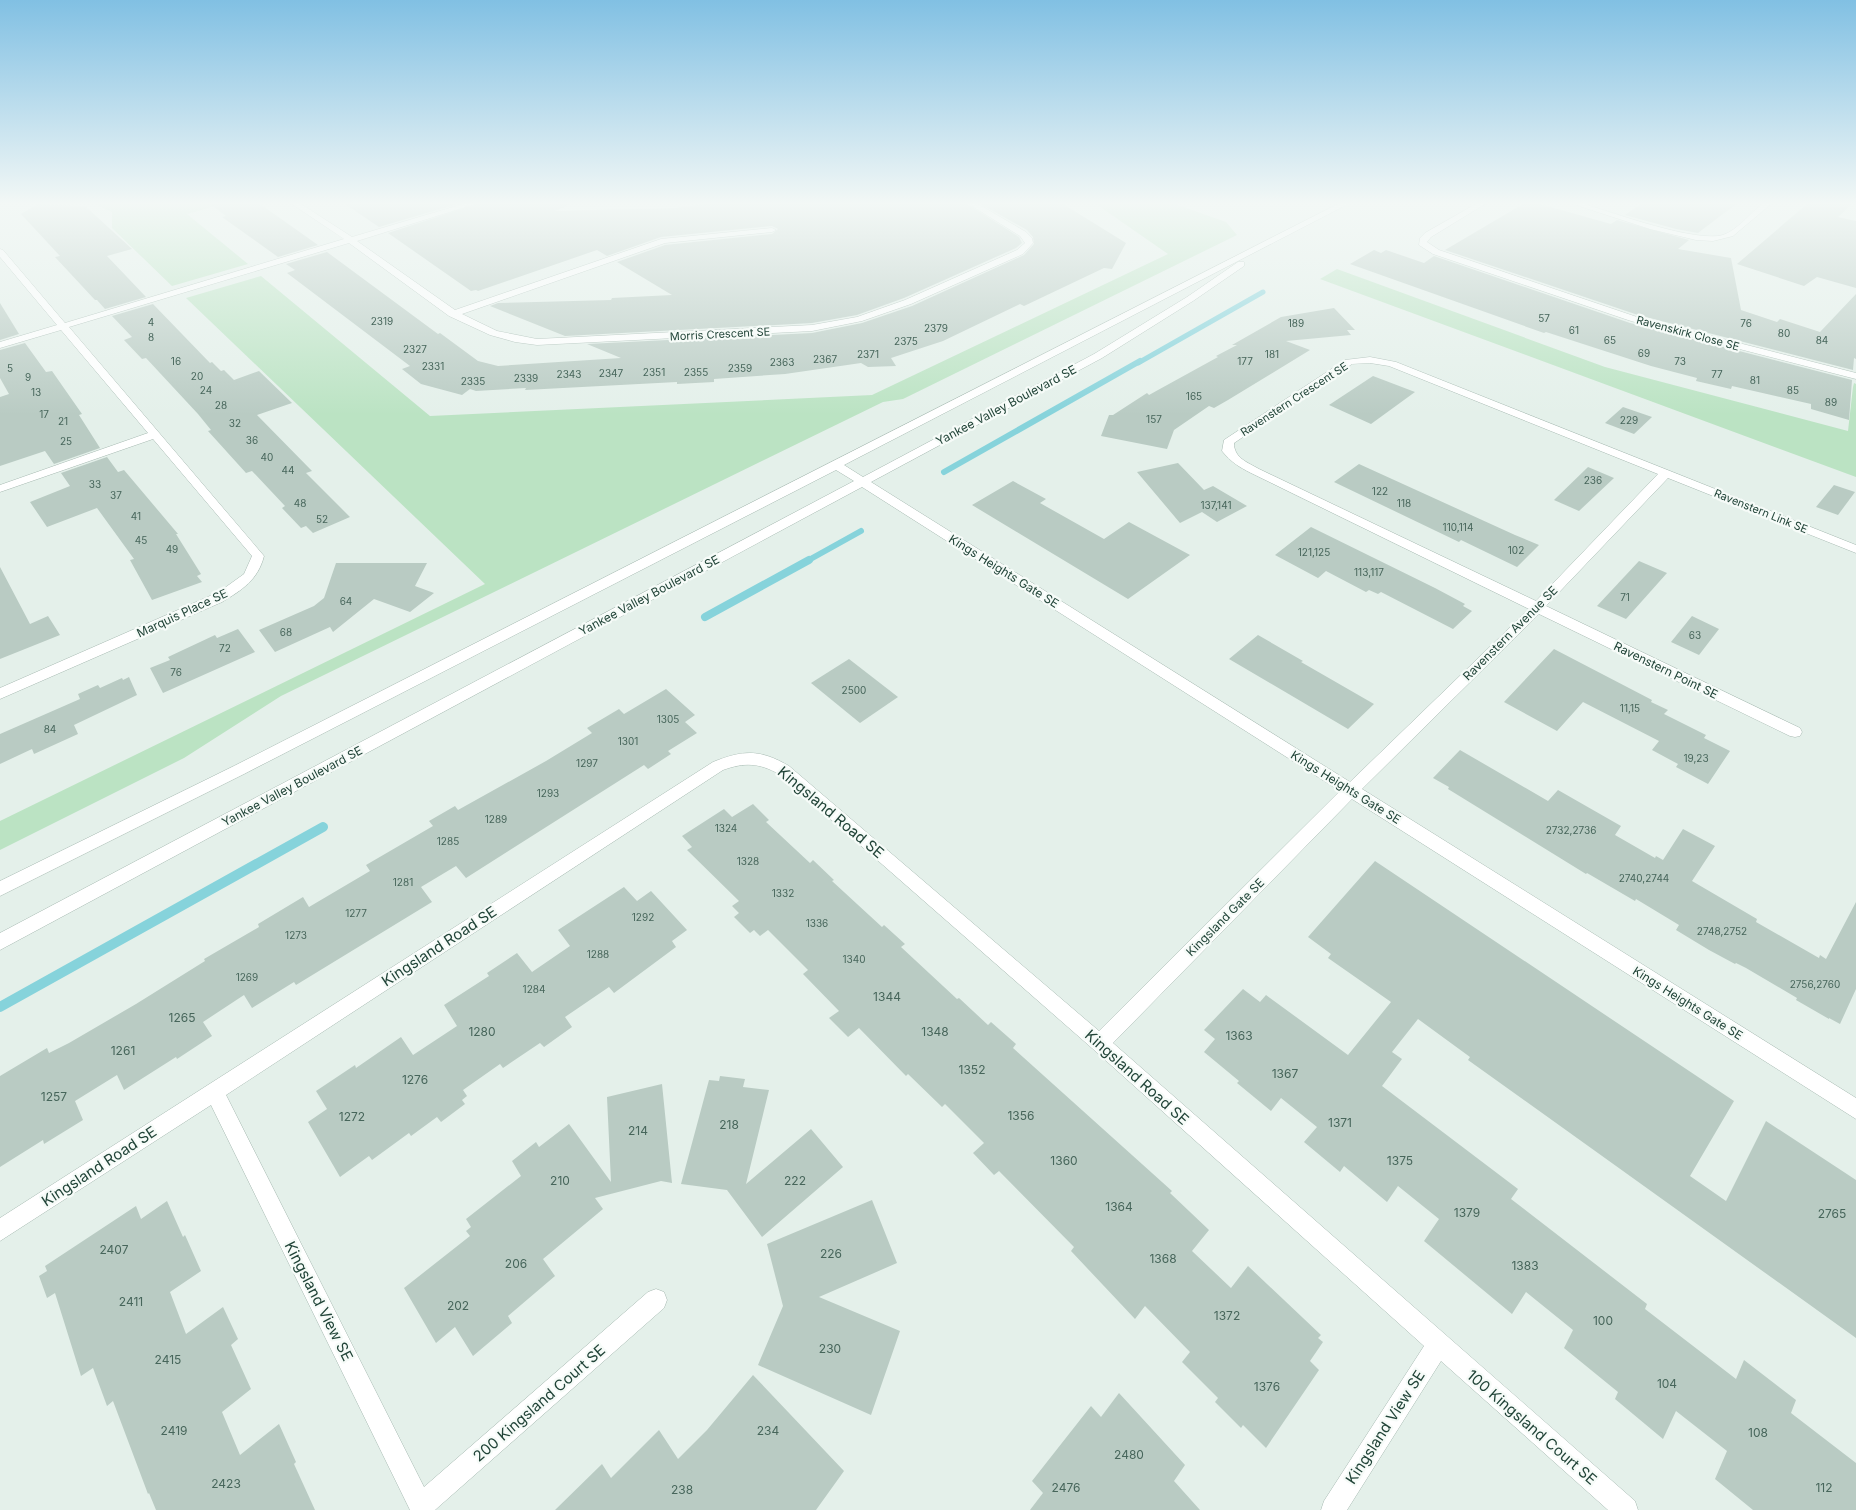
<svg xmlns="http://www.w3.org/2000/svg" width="1856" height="1510" font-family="Inter,sans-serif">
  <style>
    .green { fill: #bbe3c3 }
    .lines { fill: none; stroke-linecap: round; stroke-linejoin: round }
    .stream-far3 { stroke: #86d3db; stroke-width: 5 }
    .stream-far2 { stroke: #86d3db; stroke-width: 6 }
    .stream-far1 { stroke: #86d3db; stroke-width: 8 }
    .stream { stroke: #86d3db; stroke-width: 10 }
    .building { fill: #b9cbc3 }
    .minor-casing { stroke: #a6b9b1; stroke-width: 1 }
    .minor { fill: #fff; fill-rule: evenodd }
    .labels { text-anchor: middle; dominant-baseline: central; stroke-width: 4.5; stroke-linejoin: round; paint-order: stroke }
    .number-label { font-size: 10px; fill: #47665b }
    .far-street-label { font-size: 11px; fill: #214438; stroke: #f6fbf8 }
    .street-label { font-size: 12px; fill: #214438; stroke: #f6fbf8 }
    .near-number-label { font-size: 12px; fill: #47665b }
    .near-street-label { font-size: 15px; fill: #214438; stroke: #f6fbf8 }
  </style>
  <rect width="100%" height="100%" fill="#e4f0ea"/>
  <!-- green -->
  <g class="green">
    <path d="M95 204H222L187 214 248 264 172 286 112 228V212Z"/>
    <path d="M1096 204H1175L1226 222 1237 235 903 399 883 402 281 696 184 758 0 850V821L485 584 186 298 261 276 430 416 872 395 1168 254Z"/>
    <path d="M1337 269 1605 367 1848 431 1853 387 1854 383 1856 384V477L1320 279Z"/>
  </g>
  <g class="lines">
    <!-- stream-far3 -->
    <path class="stream-far3" d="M1138 363 1263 292"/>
    <!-- stream-far2 -->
    <g class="stream-far2">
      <path d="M944 472 1140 361"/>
      <path d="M807 561 861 531"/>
    </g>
    <!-- stream-far1 -->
    <path class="stream-far1" d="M705 617 809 560"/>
    <!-- stream -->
    <path class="stream" d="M0 1007 323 827"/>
  </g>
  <!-- building -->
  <g class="building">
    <path d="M38 204 85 206 132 249 107 256 146 297 105 309 97 300H95L55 257 60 256 21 214Z"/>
    <path d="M210 204H260L318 245 278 257 222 217 226 216Z"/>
    <path d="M345 204H457L379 227Z"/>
    <path d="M477 204H571L555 211 676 208 704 204H967L1019 237 1022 243 1016 248 904 298 857 315 812 323 565 336 490 306 498 303 611 300 612 298 672 295 617 262 665 245 772 234 778 229 772 226 661 237 607 256 597 250 478 291 476 290 471 291 388 233Z"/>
    <path d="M981 204H1063L1126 243 1112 269 1104 268 1024 306 1020 304 943 341 891 358 896 366 868 367 861 363 785 374 714 379V382L677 384V382L525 390 526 388 476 391 470 389 462 395 421 384 402 369 410 366 287 273 295 270 286 264 327 252 438 334 440 333 478 361 498 366 621 358 587 344 812 333 862 323 912 306 1024 255 1034 244 1033 237 1027 230Z"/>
    <path d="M1523 204H1540L1611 224 1617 220 1689 240 1678 249 1731 258 1741 310 1777 322 1780 319 1820 332 1856 294V359L1854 358 1853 370 1638 315 1445 250Z"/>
    <path d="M1641 204H1736L1698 233 1676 229 1625 215Z"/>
    <path d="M1807 204H1852L1838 217 1856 221V288L1817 277 1804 286 1737 264Z"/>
    <path d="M1374 250 1381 253 1386 250 1424 263 1434 256 1630 323 1852 380 1849 420 1811 409V404L1732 386 1731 389 1696 381 1697 378 1651 366 1546 332 1544 333 1350 264Z"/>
    <path d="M0 303 19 334 0 340Z"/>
    <path d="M153 304 210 363 212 362 221 371 224 370 234 380 259 371 292 403 257 415 312 471 306 473 350 517 313 533 306 526 301 528 282 508 285 506 252 471 246 473 208 431 211 430 198 414 146 358 142 359 124 340 132 337 112 316Z"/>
    <path d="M1334 308 1355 330H1347L1351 335 1286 341 1310 350 1228 400 1214 408 1209 406 1174 430 1167 449 1101 436 1109 415H1113L1147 393 1149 395 1158 390 1218 357 1216 356 1237 345H1232L1281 317Z"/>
    <path d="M25 343 46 372 52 371 82 414 79 415 100 448 54 464 45 451 0 466V397L9 394 0 378V350Z"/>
    <path d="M1373 376 1415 392 1371 424 1329 405Z"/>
    <path d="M1623 407 1652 417 1634 434 1605 423Z"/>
    <path d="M107 457 118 472 124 470 178 534H176L201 574 197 576 202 582 152 600 130 560 134 559 97 508 47 527 30 502 70 486 61 473Z"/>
    <path d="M1178 463 1204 490 1213 486 1247 506 1217 522 1202 512 1180 523 1137 472Z"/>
    <path d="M1359 464 1515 535 1539 545 1517 567 1461 540 1459 542 1334 482Z"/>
    <path d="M1588 467 1614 478 1579 511 1554 500Z"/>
    <path d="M1013 481 1046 499 1040 503 1104 539 1129 522 1190 555 1128 599 972 505Z"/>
    <path d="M1834 485 1855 492 1838 515 1816 507Z"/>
    <path d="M1311 527 1435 588 1465 604 1463 606 1472 611 1453 629 1381 592 1378 594 1369 590 1366 592 1326 571 1318 578 1275 555Z"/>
    <path d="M1639 561 1667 573 1626 619 1597 606Z"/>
    <path d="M336 563H427L415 586 434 593 410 612 374 599 333 632 330 627 275 652 259 630 314 606 324 598Z"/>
    <path d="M0 567 30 624 48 616 60 635 0 659Z"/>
    <path d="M1692 616 1719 629 1699 655 1671 642Z"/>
    <path d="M238 629 255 652 163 693 150 668 170 660 168 657 215 635 217 638Z"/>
    <path d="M1258 635 1303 661 1301 662 1374 704 1348 729 1229 659Z"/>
    <path d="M1554 649 1652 700 1651 702 1668 710 1664 714 1706 735 1704 738 1730 751 1708 784 1676 767 1678 764 1652 750 1659 741 1583 702 1557 731 1504 702Z"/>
    <path d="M849 659 898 697 860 723 811 683Z"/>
    <path d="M129 677 137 695 74 725 78 734 34 754 32 749 0 764V734L80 699 78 694 98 685 100 688 122 678 123 680Z"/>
    <path d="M666 689 695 715 685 722 697 733 668 751 671 754 648 769 644 765 466 878 456 866 421 887 432 902 296 985 294 982 252 1008 244 995 203 1022 212 1036 177 1059 176 1057 124 1090 117 1075 75 1101 83 1120 44 1144 43 1140 0 1167V1076L47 1048 49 1053 69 1043 136 1004 205 961 204 959 259 927 258 924 303 897 309 907 370 871 366 865 433 826 429 821 455 806 458 810 546 761 592 733 587 728 619 709 624 714Z"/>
    <path d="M1460 750 1548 801 1558 790 1621 826 1615 835 1655 858 1656 856 1663 860 1683 829 1715 846 1692 881 1757 919 1756 922 1819 958 1820 955 1826 959 1856 902V989L1840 1024 1829 1018V1019L1796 1000 1797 998 1746 968 1736 963 1735 964 1709 950 1676 930 1679 925 1636 899 1635 901 1587 873 1586 874 1448 789 1449 787 1433 778Z"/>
    <path d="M753 804 769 820 766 822 810 863 813 860 834 880 832 881 882 927 884 925 905 944 901 947 957 999 959 998 988 1025 991 1022 1016 1044 1013 1048 1172 1191 1170 1193 1209 1230 1192 1251 1231 1288 1248 1266 1321 1335 1318 1338 1323 1342 1310 1361 1319 1370 1266 1448 1243 1425 1241 1428 1215 1402 1218 1398 1182 1362 1190 1352 1145 1306 1135 1319 1071 1251 1074 1247 999 1171 994 1175 973 1153 984 1143 945 1104 942 1107 908 1074 906 1076 859 1028 848 1037 829 1018 839 1011 803 974 808 970 768 930 760 936 754 930 750 933 734 917 739 913 732 906 739 901 687 850 692 847 682 836 724 809 732 817Z"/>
    <path d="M1375 861 1734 1101 1690 1176 1726 1201 1766 1121 1856 1180V1338L1468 1060 1470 1057 1418 1019 1392 1052 1402 1059 1382 1086 1518 1189 1511 1199 1647 1304 1645 1309 1736 1379 1744 1360 1796 1400 1791 1413 1856 1463V1510H1753L1715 1479 1727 1451 1676 1411 1663 1439 1615 1399 1618 1392 1564 1348 1573 1330 1526 1292 1512 1314 1424 1241 1439 1219 1398 1186 1387 1202 1344 1166 1340 1172 1304 1142 1317 1127 1281 1098 1271 1111 1237 1083 1239 1081 1204 1052 1215 1039 1204 1030 1243 989 1260 1002 1266 995 1348 1055 1391 1002 1328 958 1331 954 1308 937Z"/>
    <path d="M624 887 637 901 651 891 687 930 672 941 676 947 614 993 609 987 565 1017 572 1027 544 1047 540 1043 503 1068 500 1064 463 1090 467 1096 462 1100 465 1104 441 1122 437 1117 411 1136 409 1133 372 1160 369 1156 340 1177 308 1122 327 1109 316 1091 355 1065 356 1068 401 1037 413 1055 457 1026 444 1005 489 976 487 973 517 953 532 972 570 946 558 930Z"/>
    <path d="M720 1076 745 1079 743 1087 769 1090 746 1184 811 1129 843 1167 762 1237 727 1190 681 1184 709 1080 719 1081Z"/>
    <path d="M662 1084 672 1183 661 1181 595 1198 603 1209 543 1259 555 1276 508 1316 512 1323 473 1356 455 1327 436 1343 404 1288 470 1236 466 1231 471 1227 466 1219 521 1176 512 1161 536 1142 539 1147 569 1124 611 1182 607 1097Z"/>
    <path d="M872 1200 897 1263 819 1297 900 1331 871 1415 758 1365 783 1306 767 1244Z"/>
    <path d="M167 1201 183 1237 185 1235 201 1271 170 1292 186 1334 223 1307 238 1339 231 1345 251 1389 222 1412 240 1455 279 1424 296 1462 294 1464 315 1510H156L149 1493 148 1494 113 1401 107 1406 93 1368 81 1376 55 1293 47 1298 39 1276 47 1271 45 1266 136 1206 141 1219Z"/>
    <path d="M753 1375 844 1471 816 1510H555L602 1464 611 1478 659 1430 678 1459 707 1430Z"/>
    <path d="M1119 1393 1185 1465 1174 1481 1200 1510H1030L1043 1493 1032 1481 1091 1406 1101 1417Z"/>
  </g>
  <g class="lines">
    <!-- minor casing -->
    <g class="minor-casing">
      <g id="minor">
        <path d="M292 204H301L352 237 463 204H475L357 241 455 310 661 239 772 228 776 230 772 232 665 243 462 314 497 331 537 339 812 325 857 317 905 300 1017 250 1025 243 1020 236 969 204H978L1026 232 1032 238 1033 243 1023 254 911 304 862 321 812 331 537 345 515 342 490 335 449 316 349 243 69 327 264 556C258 580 242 590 222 602L0 699V688L219 592 244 574 252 556 153 439 0 492V485L148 433 61 330 0 348V342L57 325 0 257V249L3 250 65 323 344 239Z"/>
        <path d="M1338 204H1348L844 465 863 477 1094 354 1187 297 1238 262H1244V266L1193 301 1102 358 871 482 1350 782 1529 609 1251 473C1239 467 1231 462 1222 451L1224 440 1345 360 1370 357 1396 362 1856 545V553L1668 478 1546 606 1800 728 1802 732 1800 736 1795 737 1790 736 1539 614 1362 789 1856 1098V1119L1352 799 1113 1043 1635 1501 1638 1510H1608L1441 1361 1347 1510H1321L1324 1501 1424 1346 1093 1049 779 774C759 763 745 762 723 770L226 1095 424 1487 648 1292 656 1289 664 1292 667 1300 664 1308 435 1510H410L211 1105 0 1241V1218L713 762C743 750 760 749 789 766L1099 1031 1340 791 862 487 0 950V933L854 481 836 470 244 774 0 896V881L234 766ZM1370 363 1389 366 1658 474 1536 601 1259 469C1247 462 1234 458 1234 443L1352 364Z"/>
        <path d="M1476 204H1485L1431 237 1427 242 1439 250 1637 317 1856 373V379L1631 321 1433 254 1419 245 1420 238 1425 233Z"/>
        <path d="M1573 204H1585C1613 213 1697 243 1723 235 1738 230 1750 213 1762 204H1771L1733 236 1713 241 1696 240 1650 229Z"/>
      </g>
    </g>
    <!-- minor -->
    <use href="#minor" class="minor"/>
  </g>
  <!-- sky -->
  <linearGradient id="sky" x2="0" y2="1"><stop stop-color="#81c0e3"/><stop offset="0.49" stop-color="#f3f8f6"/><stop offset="1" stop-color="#f3f8f6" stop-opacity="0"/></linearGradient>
  <rect width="1856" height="415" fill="url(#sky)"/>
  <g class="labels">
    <!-- number labels -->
    <g class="number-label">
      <text x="1544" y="318">57</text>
      <text x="382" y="321">2319</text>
      <text x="151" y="322">4</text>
      <text x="1296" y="323">189</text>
      <text x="1746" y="323">76</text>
      <text x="936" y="328">2379</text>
      <text x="1574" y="330">61</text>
      <text x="1784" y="333">80</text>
      <text x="151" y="337">8</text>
      <text x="1610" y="340">65</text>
      <text x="1822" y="340">84</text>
      <text x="906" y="341">2375</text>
      <text x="415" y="349">2327</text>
      <text x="1644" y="353">69</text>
      <text x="868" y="354">2371</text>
      <text x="1272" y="354">181</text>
      <text x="825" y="359">2367</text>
      <text x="176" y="361">16</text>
      <text x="1245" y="361">177</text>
      <text x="1680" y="361">73</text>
      <text x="782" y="362">2363</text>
      <text x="433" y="366">2331</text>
      <text x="10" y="368">5</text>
      <text x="740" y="368">2359</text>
      <text x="654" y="372">2351</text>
      <text x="696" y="372">2355</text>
      <text x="611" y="373">2347</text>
      <text x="569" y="374">2343</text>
      <text x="1717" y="374">77</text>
      <text x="197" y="376">20</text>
      <text x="28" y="377">9</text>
      <text x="526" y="378">2339</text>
      <text x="1755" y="380">81</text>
      <text x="473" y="381">2335</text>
      <text x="206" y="390">24</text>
      <text x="1793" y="390">85</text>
      <text x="36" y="392">13</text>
      <text x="1194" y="396">165</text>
      <text x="1831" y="402">89</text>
      <text x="221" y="405">28</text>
      <text x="44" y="414">17</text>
      <text x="1154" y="419">157</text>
      <text x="1629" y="420">229</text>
      <text x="63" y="421">21</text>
      <text x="235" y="423">32</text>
      <text x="252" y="440">36</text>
      <text x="66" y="441">25</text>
      <text x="267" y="457">40</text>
      <text x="288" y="470">44</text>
      <text x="1593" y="480">236</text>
      <text x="95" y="484">33</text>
      <text x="1380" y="491">122</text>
      <text x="116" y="495">37</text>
      <text x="300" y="503">48</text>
      <text x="1404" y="503">118</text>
      <text x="1216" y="505">137,141</text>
      <text x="136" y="516">41</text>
      <text x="322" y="519">52</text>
      <text x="1458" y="527">110,114</text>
      <text x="141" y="540">45</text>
      <text x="172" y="549">49</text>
      <text x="1516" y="550">102</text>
      <text x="1314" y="552">121,125</text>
      <text x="1369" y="572">113,117</text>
      <text x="1625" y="597">71</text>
      <text x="346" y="601">64</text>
      <text x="286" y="632">68</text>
      <text x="1695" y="635">63</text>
      <text x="225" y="648">72</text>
      <text x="176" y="672">76</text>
      <text x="854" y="690">2500</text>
      <text x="1630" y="708">11,15</text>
      <text x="668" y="719">1305</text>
      <text x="50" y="729">84</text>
      <text x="628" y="741">1301</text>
      <text x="1696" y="758">19,23</text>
      <text x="587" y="763">1297</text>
      <text x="548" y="793">1293</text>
      <text x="496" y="819">1289</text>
      <text x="726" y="828">1324</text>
      <text x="1571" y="830">2732,2736</text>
      <text x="448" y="841">1285</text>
      <text x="748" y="861">1328</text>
      <text x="1644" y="878">2740,2744</text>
      <text x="403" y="882">1281</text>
      <text x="783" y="893">1332</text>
      <text x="356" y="913">1277</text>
      <text x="643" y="917">1292</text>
      <text x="817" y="923">1336</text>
      <text x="1722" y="931">2748,2752</text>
      <text x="296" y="935">1273</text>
      <text x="598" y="954">1288</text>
      <text x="854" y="959">1340</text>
      <text x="247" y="977">1269</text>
      <text x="1815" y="984">2756,2760</text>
      <text x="534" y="989">1284</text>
    </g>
    <!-- far-street labels -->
    <g class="far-street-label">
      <text transform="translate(1688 333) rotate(15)">Ravenskirk Close SE</text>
      <text transform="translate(720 334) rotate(-3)">Morris Crescent SE</text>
      <text transform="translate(1294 399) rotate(-33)">Ravenstern Crescent SE</text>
      <text transform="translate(1761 511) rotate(22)">Ravenstern Link SE</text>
    </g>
    <!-- street labels -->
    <g class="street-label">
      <text transform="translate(1006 405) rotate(-28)">Yankee Valley Boulevard SE</text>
      <text transform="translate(1004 571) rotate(32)">Kings Heights Gate SE</text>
      <text transform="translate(649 595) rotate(-28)">Yankee Valley Boulevard SE</text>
      <text transform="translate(182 613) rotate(-25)">Marquis Place SE</text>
      <text transform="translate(1510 633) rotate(-45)">Ravenstern Avenue SE</text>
      <text transform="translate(1666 670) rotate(26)">Ravenstern Point SE</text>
      <text transform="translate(292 786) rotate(-28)">Yankee Valley Boulevard SE</text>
      <text transform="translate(1346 787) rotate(32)">Kings Heights Gate SE</text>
      <text transform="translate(1225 917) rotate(-45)">Kingsland Gate SE</text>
      <text transform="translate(1688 1003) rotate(32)">Kings Heights Gate SE</text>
    </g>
    <!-- near-number labels -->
    <g class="near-number-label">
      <text x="887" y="996">1344</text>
      <text x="182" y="1017">1265</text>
      <text x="482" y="1031">1280</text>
      <text x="935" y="1031">1348</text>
      <text x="1239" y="1035">1363</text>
      <text x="123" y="1050">1261</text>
      <text x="972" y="1069">1352</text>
      <text x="1285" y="1073">1367</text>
      <text x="415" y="1079">1276</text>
      <text x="54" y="1096">1257</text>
      <text x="1021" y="1115">1356</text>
      <text x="352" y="1116">1272</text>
      <text x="1340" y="1122">1371</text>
      <text x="729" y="1124">218</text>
      <text x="638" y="1130">214</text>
      <text x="1064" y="1160">1360</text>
      <text x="1400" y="1160">1375</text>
      <text x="560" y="1180">210</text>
      <text x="795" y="1180">222</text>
      <text x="1119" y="1206">1364</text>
      <text x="1467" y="1212">1379</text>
      <text x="1832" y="1213">2765</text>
      <text x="114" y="1249">2407</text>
      <text x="831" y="1253">226</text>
      <text x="1163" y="1258">1368</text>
      <text x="516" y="1263">206</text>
      <text x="1525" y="1265">1383</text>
      <text x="131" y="1301">2411</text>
      <text x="458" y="1305">202</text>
      <text x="1227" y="1315">1372</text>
      <text x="1603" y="1320">100</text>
      <text x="830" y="1348">230</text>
      <text x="168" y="1359">2415</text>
      <text x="1667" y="1383">104</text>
      <text x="1267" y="1386">1376</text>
      <text x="174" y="1430">2419</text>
      <text x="768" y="1430">234</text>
      <text x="1758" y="1432">108</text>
      <text x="1129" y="1454">2480</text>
      <text x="226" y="1483">2423</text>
      <text x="1066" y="1487">2476</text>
      <text x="1824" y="1487">112</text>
      <text x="682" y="1489">238</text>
    </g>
    <!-- near-street labels -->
    <g class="near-street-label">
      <text transform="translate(831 812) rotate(40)">Kingsland Road SE</text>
      <text transform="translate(439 946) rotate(-33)">Kingsland Road SE</text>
      <text transform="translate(1137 1077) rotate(42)">Kingsland Road SE</text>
      <text transform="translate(99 1166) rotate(-33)">Kingsland Road SE</text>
      <text transform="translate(319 1301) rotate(63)">Kingsland View SE</text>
      <text transform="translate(539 1403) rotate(-41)">200 Kingsland Court SE</text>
      <text transform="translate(1385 1427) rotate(-57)">Kingsland View SE</text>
      <text transform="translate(1532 1427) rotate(41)">100 Kingsland Court SE</text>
    </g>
  </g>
</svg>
